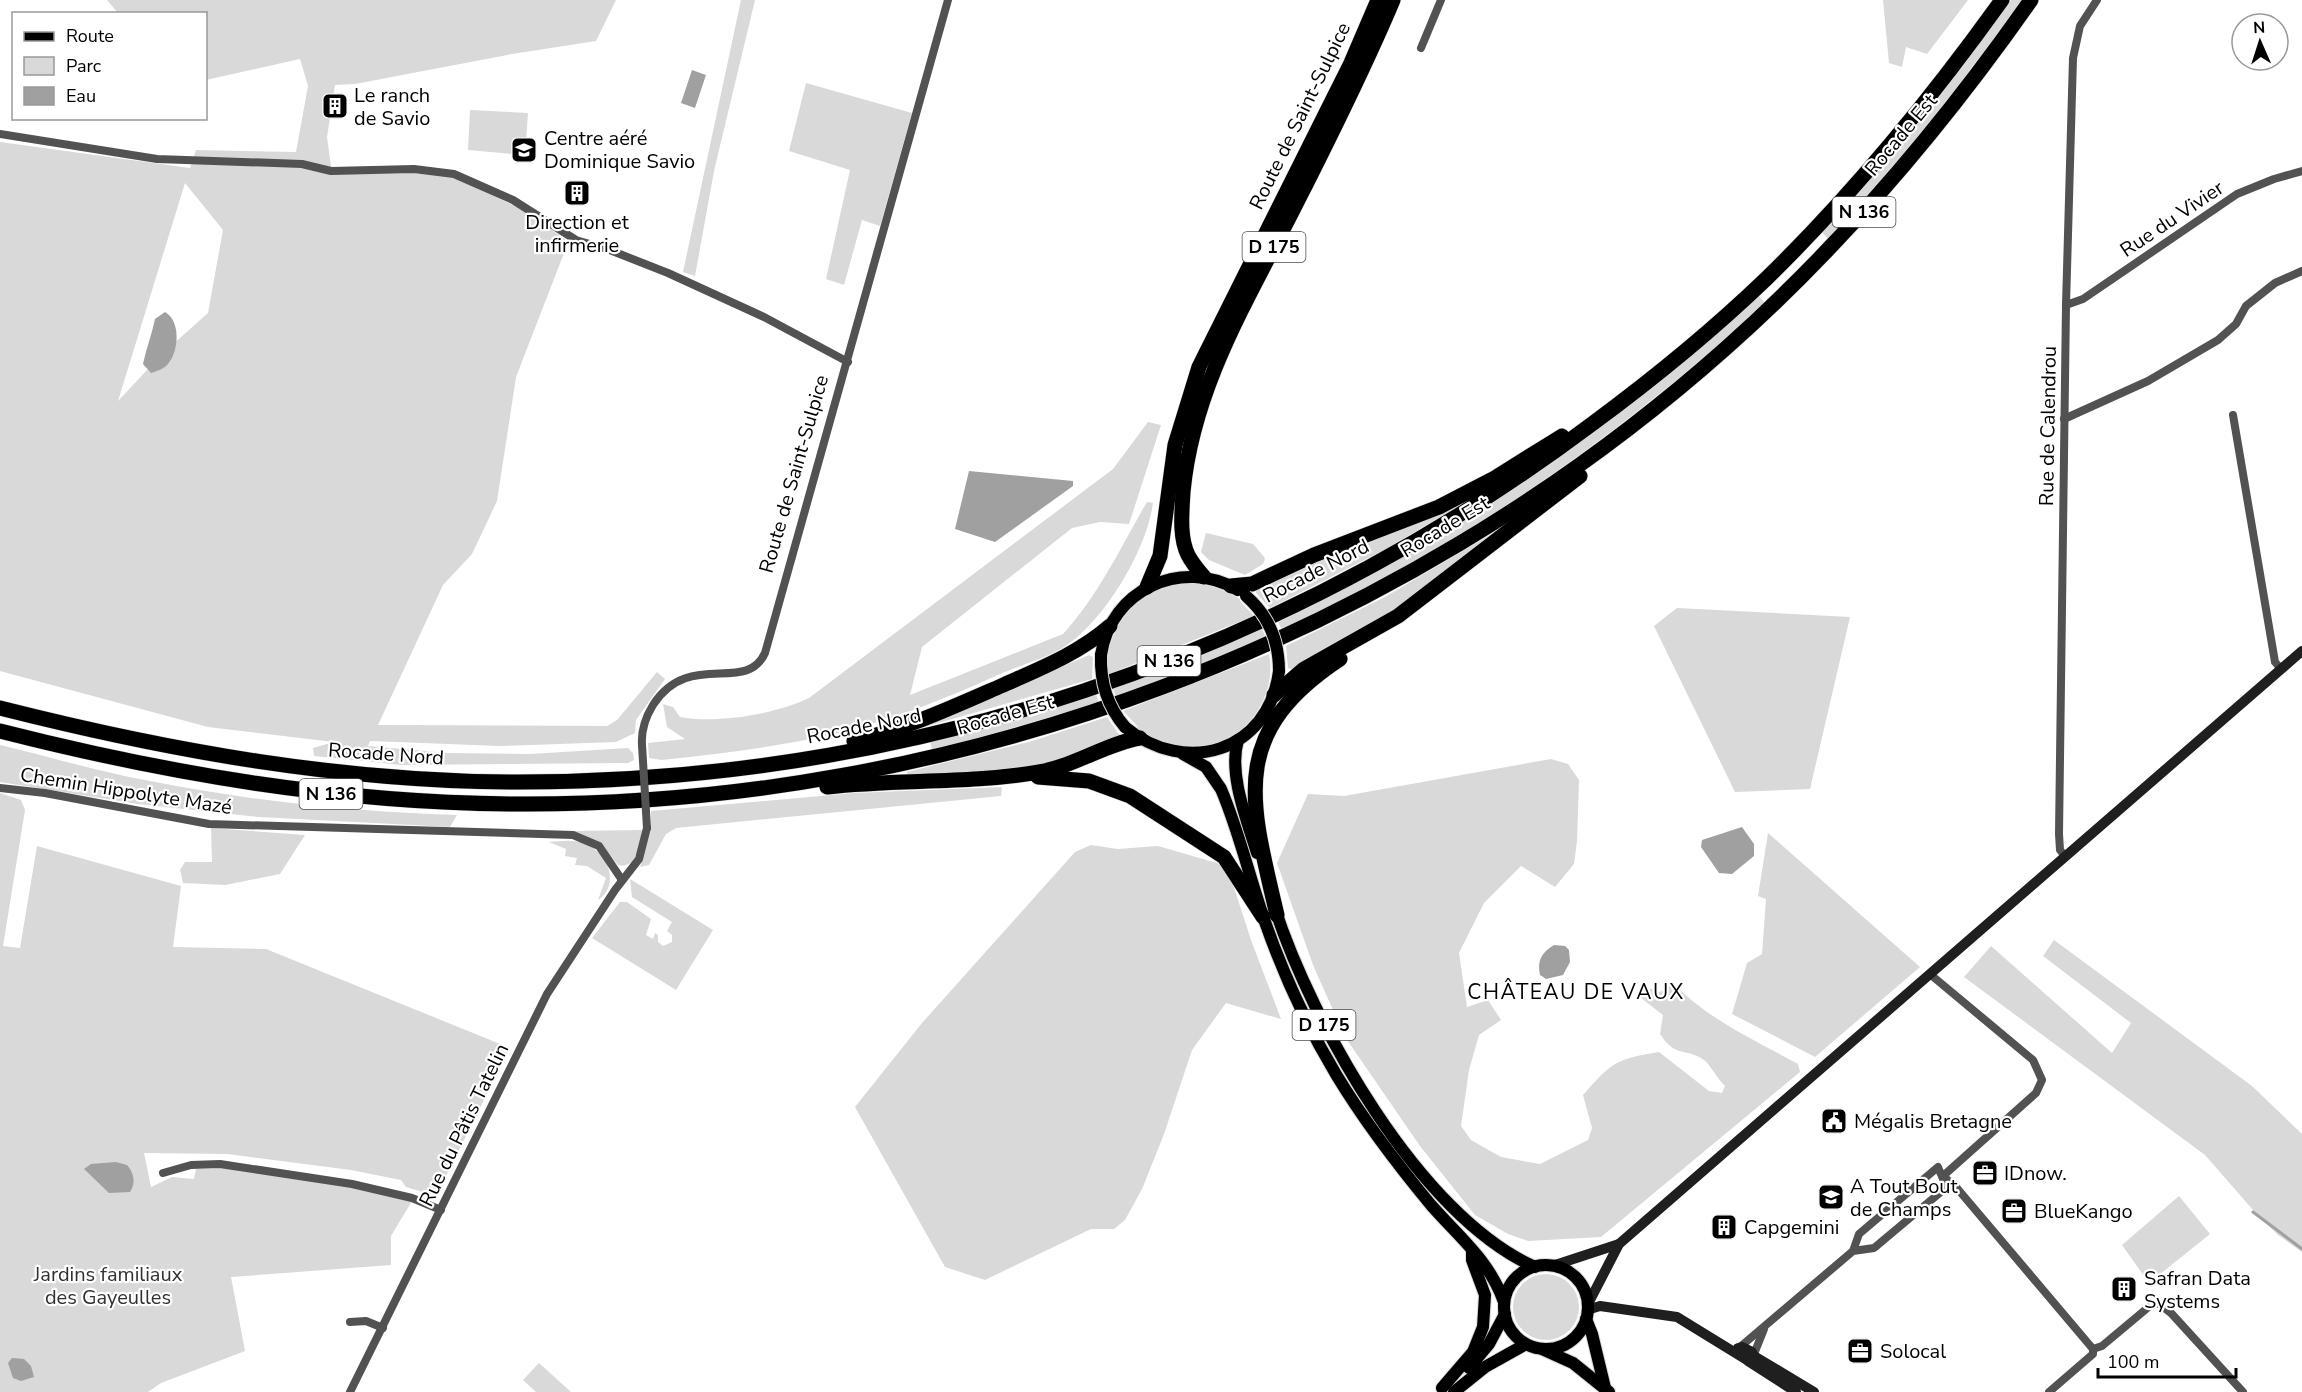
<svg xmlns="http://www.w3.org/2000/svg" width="2302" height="1392" font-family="'Nunito Sans',sans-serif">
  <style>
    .green { fill: #d9d9d9; fill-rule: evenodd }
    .water { fill: #a0a0a0 }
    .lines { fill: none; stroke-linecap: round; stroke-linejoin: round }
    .stream { stroke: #a0a0a0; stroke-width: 3 }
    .primary-casing { stroke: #dbdbdb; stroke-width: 14 }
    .highway-casing { stroke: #dbdbdb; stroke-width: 16 }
    .street { stroke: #525252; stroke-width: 8 }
    .secondary { stroke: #1f1f1f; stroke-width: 10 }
    .primary { stroke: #000; stroke-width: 12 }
    .highway { stroke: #000; stroke-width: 15 }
    .primary-bridge-casing { stroke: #dbdbdb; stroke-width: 14; stroke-linecap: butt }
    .street-bridge { stroke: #525252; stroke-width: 8 }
    .primary-bridge { stroke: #000; stroke-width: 12 }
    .labels { text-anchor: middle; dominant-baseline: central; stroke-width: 4.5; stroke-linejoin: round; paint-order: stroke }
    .shield { fill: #fff; stroke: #4c4c4c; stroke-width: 1.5 }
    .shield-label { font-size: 18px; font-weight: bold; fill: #000 }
    .poi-label { font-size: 20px; fill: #000; stroke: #fff; text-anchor: start }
    .street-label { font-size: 20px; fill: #000; stroke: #fff }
    .park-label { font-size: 20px; fill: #303030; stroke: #fff }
    .neighbourhood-label { font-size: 21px; letter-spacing: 1.5px; fill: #000; stroke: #fff }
  </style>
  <rect width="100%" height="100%" fill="#fff"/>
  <!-- green -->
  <g class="green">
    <path d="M107 0H616L596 41 512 54 355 84 335 85 327 137 332 174 415 173 454 177 519 208 565 239 566 248 516 377 497 501 472 554 443 585 378 725 607 726 617 720 657 672 665 679 636 720 635 733 616 742 500 746 370 741 368 746 448 753 530 754 628 748 633 753 634 760 628 763 402 765 314 756 313 748 334 742 208 727 0 671V142L190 168 196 150 296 152 308 86 300 59 206 80V14L118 13ZM185 183 223 230 208 313 163 353 118 401Z"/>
    <path d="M741 0H755L714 171 695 276 683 272Z"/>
    <path d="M1883 0H1968L1927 54 1906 47 1902 67 1889 63Z"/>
    <path d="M2011 0H2023L1910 149 1829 240 1822 232 1903 142Z"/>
    <path d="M806 83 912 113 880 226 862 220 844 285 826 279 850 170 789 151Z"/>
    <path d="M470 110 528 113 525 155 468 150Z"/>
    <path d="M1758 295 1765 303C1653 406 1529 498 1396 573 1359 594 1320 611 1282 630L1278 622C1457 538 1611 427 1758 295Z"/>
    <path d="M1148 422 1161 425 1129 524 1100 522 1072 528 922 647 910 695 1063 634C1097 597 1119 551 1144 507L1147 502 1153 503C1147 549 1106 618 1067 645 1048 658 1021 665 1000 674 947 698 891 721 833 734 777 747 719 754 662 760L649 758 648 743 685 739 667 727 663 704 673 707 680 717C716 724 776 714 809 698L1113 469Z"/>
    <path d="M1466 502 1384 550 1270 608 1256 593V591L1283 575Z"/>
    <path d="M1515 520 1412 601 1294 670 1288 668 1286 646 1385 597Z"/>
    <path d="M1206 533 1253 544 1265 558 1263 564 1245 575 1209 560 1201 552Z"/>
    <path d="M1190 582C1209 585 1224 589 1240 599V601L1254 616 1109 674C1105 666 1107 651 1111 642 1124 605 1152 586 1190 582Z"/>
    <path d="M1677 608 1850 617 1810 789 1735 792 1654 626Z"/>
    <path d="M1262 629 1266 638 1116 697 1113 689Z"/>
    <path d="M1269 654C1279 703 1234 757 1179 747 1165 744 1149 737 1137 729L1138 727 1123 711Z"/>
    <path d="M1089 655 1093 657 1092 679 914 730Z"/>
    <path d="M1096 694 1099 703 932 751 930 741 1013 720Z"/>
    <path d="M1107 717 1120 736 1093 749 1027 770 907 776V772L1032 741Z"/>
    <path d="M0 745C50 757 100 772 150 781 251 801 354 812 457 815L450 827 259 817 138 804 0 782Z"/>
    <path d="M1551 759 1568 764 1579 780 1577 841 1574 864 1555 887 1521 866 1484 903 1459 953 1467 1007 1488 1000 1501 1020 1479 1035 1469 1070 1461 1126 1471 1140 1501 1157 1540 1164 1588 1140 1592 1128 1583 1095C1612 1062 1616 1059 1659 1052L1709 1091 1722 1093 1725 1086C1718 1080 1710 1064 1704 1060 1686 1047 1676 1059 1660 1034L1663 1015 1641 998 1648 988 1660 992 1674 984C1709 1020 1755 1040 1798 1064L1800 1072 1601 1237 1528 1241 1508 1234 1475 1215 1420 1146 1345 1037 1313 965 1277 863 1308 794 1344 796Z"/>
    <path d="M1002 787 1001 796 676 828 666 834 649 865 640 867 651 831V811L854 793Z"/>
    <path d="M0 793 21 800 25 810 3 946 20 948 37 846 181 886 173 947 266 949 510 1048 436 1196 406 1187 401 1180 351 1170 228 1154 144 1153 151 1187 172 1177 194 1179 196 1169 226 1168 346 1185 412 1201 391 1236V1265L231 1277 245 1351 161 1383 148 1392H0Z"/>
    <path d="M211 828 305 835 280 874 225 885 183 883 180 870 185 862H212Z"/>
    <path d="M642 830C640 843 637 870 618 865L597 841 569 831Z"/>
    <path d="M1768 833 1920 967 1815 1057 1732 1014 1747 963 1762 954 1766 899 1758 896Z"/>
    <path d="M549 842C561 841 576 839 586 844 608 853 621 885 598 900L606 878 587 866 575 865 577 858 565 856 566 849Z"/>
    <path d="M1091 845 1118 849 1158 846 1227 866 1251 940 1281 1019 1226 1003 1192 1050 1164 1134 1142 1189 1125 1220 1114 1229H1091L985 1280 945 1267 855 1107 922 1023 1075 852Z"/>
    <path d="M630 879 713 930 676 990 592 938 620 902H627L651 919 646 935 653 939 655 933 658 935V942L663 946 672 942V935L667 931 672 922 632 897Z"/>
    <path d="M2054 940 2252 1086 2302 1134V1252L2278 1235 2253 1210 2205 1155 1964 977 1991 946 2112 1053 2131 1023 2043 956Z"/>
    <path d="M2179 1196 2210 1234 2149 1283 2122 1245Z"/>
    <circle cx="1546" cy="1307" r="33"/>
    <path d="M539 1363 571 1392H536L523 1380Z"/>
  </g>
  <!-- water -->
  <g class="water">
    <path d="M692 70 706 75 695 108 681 103Z"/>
    <path d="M165 312C181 321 179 351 168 364 164 369 157 371 151 373L143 364C146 349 152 334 155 319Z"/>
    <path d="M969 471 1073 481V486L995 542 955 529Z"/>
    <path d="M1742 827 1754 844V856L1732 874 1719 873 1701 847 1702 840Z"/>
    <path d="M1554 945 1565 946 1569 950 1570 962 1563 975 1546 979 1540 975C1537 961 1541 953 1554 945Z"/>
    <path d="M116 1162 127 1165C134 1173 136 1183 130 1192L109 1193 84 1169 91 1164Z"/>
    <path d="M12 1358 24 1359 31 1366 34 1377 21 1381 13 1378 8 1363Z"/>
  </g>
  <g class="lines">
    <!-- stream -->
    <path class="stream" d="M2253 1212 2302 1249"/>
    <!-- primary casing -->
    <g class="primary-casing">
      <g id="primary">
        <path d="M1101 655C1110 590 1182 557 1238 590"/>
        <path d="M1125 727C1185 777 1269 752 1279 671"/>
        <path d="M1238 740C1228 774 1247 820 1257 853"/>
        <path d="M1183 754 1206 767 1221 789C1239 831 1249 876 1264 919 1283 974 1307 1026 1337 1076 1365 1122 1397 1164 1431 1205 1460 1238 1489 1260 1504 1302"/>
        <path d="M1274 906C1312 1023 1419 1216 1535 1267"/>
        <circle cx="1546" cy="1307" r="42"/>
        <path d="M1586 1319 1592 1334 1605 1388"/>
        <path d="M1542 1349 1573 1363 1609 1392"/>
        <path d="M1469 1368 1489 1344 1505 1314"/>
        <path d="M1442 1388 1473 1352 1483 1327 1485 1295 1472 1260V1250"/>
        <path d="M1454 1392 1485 1367 1526 1344"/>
      </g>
    </g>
    <!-- highway casing -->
    <g class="highway-casing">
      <g id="highway">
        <path d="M1204 577C1198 570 1192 563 1188 555 1179 537 1182 511 1183 492 1193 385 1250 296 1297 202 1331 135 1364 69 1393 0"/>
        <path d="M1231 586 1252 584 1314 555 1439 507 1493 479 1562 436"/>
        <path d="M1147 587 1160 556 1175 445 1199 367 1351 63 1378 0"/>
        <path d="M1274 695 1304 669 1398 616 1580 476"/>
        <path d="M0 708C170 751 342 782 518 782 908 782 1280 658 1592 424 1653 379 1712 331 1767 278 1854 193 1931 99 2002 0"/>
        <path d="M0 731C169 774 340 803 515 804 956 807 1397 641 1726 348 1842 245 1942 127 2031 0"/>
        <path d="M854 741C905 729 953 707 1001 686 1039 669 1078 654 1110 626"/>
        <path d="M1038 777 1089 781 1130 796 1224 857 1263 917"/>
        <path d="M827 787C897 779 969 784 1039 772 1075 766 1105 744 1140 738"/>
        <path d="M1277 915C1250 800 1228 733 1340 659"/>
      </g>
    </g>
    <!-- street -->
    <g class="street">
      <path d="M1421 48 1441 0"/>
      <path d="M0 134 157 159 302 164 331 171 414 169 454 174 513 200 576 240 607 249 668 273 764 317 848 362"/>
      <path d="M2066 305 2083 299 2237 194 2274 179 2302 171"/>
      <path d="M2233 415 2275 662 2281 669"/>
      <path d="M2064 419 2148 381 2218 340 2236 324 2246 306 2275 283 2302 271"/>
      <path d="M642 745C641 730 645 718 653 705 689 649 746 695 765 653L948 0"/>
      <path d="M0 788 45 793 209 824 573 835 599 846 622 880"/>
      <path d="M2065 856 2060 850 2059 834 2066 305 2073 58 2080 26 2097 0"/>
      <path d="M1931 975 2033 1060 2042 1080 2036 1093 1943 1176"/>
      <path d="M163 1173 191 1165 220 1164 352 1184 412 1198 441 1210"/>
      <path d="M1943 1176 1956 1187 2093 1349V1354L2049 1392"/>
      <path d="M350 1322 366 1321 383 1328"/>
      <path d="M1740 1347 1853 1251 1874 1248 1942 1191 1946 1186 1938 1167 1859 1234 1853 1251"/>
      <path d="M2093 1349 2102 1346 2151 1305 2158 1303 2171 1313 2243 1392"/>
      <path d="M1754 1354 1764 1329"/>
      <path d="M350 1392 547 994 615 890 639 859 647 828"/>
    </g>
    <!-- secondary -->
    <g class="secondary">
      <path d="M1552 1266 1619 1244"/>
      <path d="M1588 1304 1619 1244 2302 651"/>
      <path d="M1587 1310 1600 1306 1677 1317 1747 1360 1754 1358 1752 1352 1742 1347 1738 1348 1737 1353"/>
      <path d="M1754 1356 1814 1392"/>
      <path d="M1748 1361 1796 1392"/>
    </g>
    <!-- primary -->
    <use href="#primary" class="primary"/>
    <!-- highway -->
    <use href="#highway" class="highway"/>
    <!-- primary-bridge casing -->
    <g class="primary-bridge-casing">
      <g id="primary-bridge">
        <path d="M1246 596C1269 616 1279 641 1279 671"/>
        <path d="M1101 655C1100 683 1107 706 1125 727"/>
      </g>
    </g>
    <!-- street-bridge -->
    <path class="street-bridge" d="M642 745 647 828"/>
    <!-- primary-bridge -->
    <use href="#primary-bridge" class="primary-bridge"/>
  </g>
  <!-- icons -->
  <defs>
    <g id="building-square" transform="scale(1.35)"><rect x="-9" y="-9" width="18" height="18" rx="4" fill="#000" stroke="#fff"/><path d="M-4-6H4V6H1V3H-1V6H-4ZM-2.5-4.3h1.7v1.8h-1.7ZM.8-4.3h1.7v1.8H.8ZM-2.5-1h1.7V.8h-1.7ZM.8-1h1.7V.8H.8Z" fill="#fff"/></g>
    <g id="school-square" transform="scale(1.35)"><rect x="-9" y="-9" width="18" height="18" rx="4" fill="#000" stroke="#fff"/><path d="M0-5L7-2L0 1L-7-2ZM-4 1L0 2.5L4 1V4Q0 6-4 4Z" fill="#fff"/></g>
    <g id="civic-square" transform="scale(1.35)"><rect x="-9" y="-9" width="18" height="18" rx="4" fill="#000" stroke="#fff"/><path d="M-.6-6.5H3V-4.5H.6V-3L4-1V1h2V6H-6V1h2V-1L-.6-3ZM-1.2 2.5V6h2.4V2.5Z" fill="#fff"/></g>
    <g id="office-square" transform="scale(1.35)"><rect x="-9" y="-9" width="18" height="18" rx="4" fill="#000" stroke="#fff"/><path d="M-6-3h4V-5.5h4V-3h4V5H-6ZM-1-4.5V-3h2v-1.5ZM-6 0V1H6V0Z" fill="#fff"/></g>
  </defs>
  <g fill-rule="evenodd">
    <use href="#building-square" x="335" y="106"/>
    <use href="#school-square" x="524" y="150"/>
    <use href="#building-square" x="577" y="193"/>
    <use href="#civic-square" x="1834" y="1121"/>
    <use href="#office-square" x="1985" y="1173"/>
    <use href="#school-square" x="1831" y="1197"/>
    <use href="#office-square" x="2014" y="1211"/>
    <use href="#building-square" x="1724" y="1227"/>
    <use href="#building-square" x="2124" y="1289"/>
    <use href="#office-square" x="1860" y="1351"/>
  </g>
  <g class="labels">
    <!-- shield labels -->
    <g class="shield">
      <rect x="1832.5" y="197" width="63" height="30" rx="4.5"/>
      <rect x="1242.5" y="232" width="63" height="30" rx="4.5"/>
      <rect x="1137.5" y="646" width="63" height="30" rx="4.5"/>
      <rect x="299.5" y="779" width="63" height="30" rx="4.5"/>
      <rect x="1292.5" y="1010" width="63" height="30" rx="4.5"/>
    </g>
    <g class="shield-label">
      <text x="1864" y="212">N 136</text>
      <text x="1274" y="247">D 175</text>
      <text x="1169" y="661">N 136</text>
      <text x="331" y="794">N 136</text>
      <text x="1324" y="1025">D 175</text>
    </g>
    <!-- poi labels -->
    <g class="poi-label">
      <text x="354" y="95">Le ranch<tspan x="354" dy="23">de Savio</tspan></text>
      <text x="544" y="138">Centre aéré<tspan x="544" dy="23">Dominique Savio</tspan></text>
      <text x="577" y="222" text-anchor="middle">Direction et<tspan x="577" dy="23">infirmerie</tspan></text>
      <text x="1854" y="1121">Mégalis Bretagne</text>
      <text x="2004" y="1173">IDnow.</text>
      <text x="1850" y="1186">A Tout Bout<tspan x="1850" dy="23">de Champs</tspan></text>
      <text x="2034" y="1211">BlueKango</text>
      <text x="1744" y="1227">Capgemini</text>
      <text x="2144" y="1278">Safran Data<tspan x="2144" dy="23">Systems</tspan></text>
      <text x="1880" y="1351">Solocal</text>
    </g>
    <!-- street labels -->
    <g class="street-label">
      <text transform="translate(1300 116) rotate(-64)">Route de Saint-Sulpice</text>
      <text transform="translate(1901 135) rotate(-50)">Rocade Est</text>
      <text transform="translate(2172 219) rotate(-34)">Rue du Vivier</text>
      <text transform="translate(2048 426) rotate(-89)">Rue de Calendrou</text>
      <text transform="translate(794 474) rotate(-74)">Route de Saint-Sulpice</text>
      <text transform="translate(1445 527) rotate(-31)">Rocade Est</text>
      <text transform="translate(1316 571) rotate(-27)">Rocade Nord</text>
      <text transform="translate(1005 715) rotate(-16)">Rocade Est</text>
      <text transform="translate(864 726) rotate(-11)">Rocade Nord</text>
      <text transform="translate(386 754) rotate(4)">Rocade Nord</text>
      <text transform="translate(126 791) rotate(9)">Chemin Hippolyte Mazé</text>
      <text transform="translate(464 1125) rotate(-64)">Rue du Pâtis Tatelin</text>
    </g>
    <!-- park labels -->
    <g class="park-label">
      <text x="108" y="1274">Jardins familiaux<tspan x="108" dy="23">des Gayeulles</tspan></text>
    </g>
    <!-- neighbourhood labels -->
    <g class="neighbourhood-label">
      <text x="1576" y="992">CHÂTEAU DE VAUX</text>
    </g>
  </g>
  <!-- legend -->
  <rect x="12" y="12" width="195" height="108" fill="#ffffff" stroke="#999999" stroke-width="1.5"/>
  <rect x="24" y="32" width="30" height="9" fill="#000000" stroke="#999999" stroke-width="1.5"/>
  <text x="66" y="42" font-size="18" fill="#000000">Route</text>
  <rect x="24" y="57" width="30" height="18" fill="#d9d9d9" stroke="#999999" stroke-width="1.5"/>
  <text x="66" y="72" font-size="18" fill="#000000">Parc</text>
  <rect x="24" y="87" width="30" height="18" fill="#a0a0a0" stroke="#999999" stroke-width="1.5"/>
  <text x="66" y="102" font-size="18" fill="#000000">Eau</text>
  <!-- north arrow -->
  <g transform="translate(2260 42) rotate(357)"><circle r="28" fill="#ffffff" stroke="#999999" stroke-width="1.5"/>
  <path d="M0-4.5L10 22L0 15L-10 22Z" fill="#000000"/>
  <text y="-9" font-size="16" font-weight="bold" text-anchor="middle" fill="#000000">N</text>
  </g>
  <!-- scale -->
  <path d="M2098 1368v9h138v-9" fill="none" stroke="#000000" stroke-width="3"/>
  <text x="2107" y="1368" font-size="18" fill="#000000" stroke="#ffffff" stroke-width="4.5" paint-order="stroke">100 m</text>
</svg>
